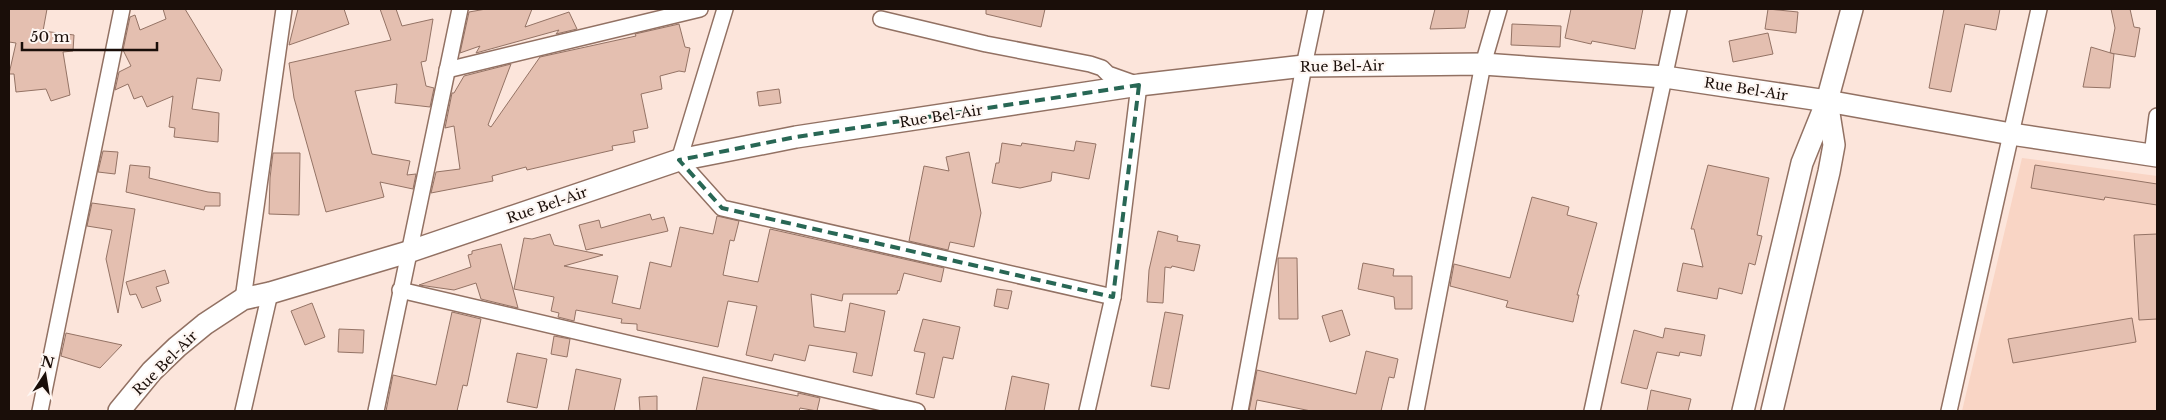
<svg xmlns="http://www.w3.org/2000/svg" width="2166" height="420" font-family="'Libre Baskerville',serif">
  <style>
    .built { fill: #f9d5c5 }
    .building { fill: #e4bfb0; stroke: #947365 }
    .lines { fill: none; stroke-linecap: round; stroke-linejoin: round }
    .street-casing { stroke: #927163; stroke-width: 18 }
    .secondary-casing { stroke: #927163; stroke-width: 24 }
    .street { stroke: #fff; stroke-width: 15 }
    .secondary { stroke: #fff; stroke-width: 21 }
    .marked { fill: none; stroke: #286755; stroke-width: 4; stroke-dasharray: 10 6; stroke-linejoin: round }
    .labels { text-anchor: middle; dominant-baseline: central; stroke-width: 4.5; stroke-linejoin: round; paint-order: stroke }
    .street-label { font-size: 14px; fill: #1a0e09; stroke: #fef6f2 }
  </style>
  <rect width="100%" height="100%" fill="#fce5db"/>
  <!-- built -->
  <path class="built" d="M2022 158 2157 176V411H1962Z"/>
  <!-- building -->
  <g class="building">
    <path d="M9 9H47L43 31 74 35 73 51 63 52 70 95 51 101 46 89 16 92 14 74H9L16 43 9 42Z"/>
    <path d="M163 9H185L222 70 220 81 197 78 192 109 219 113 218 142 174 137 175 128 169 127 173 96 147 107 142 96 134 99 128 84 115 90 119 72 131 66 123 50 130 17 135 15 140 30 166 19Z"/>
    <path d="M298 9H344L349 24 289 45Z"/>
    <path d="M380 9H396L402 26 433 19 426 61 421 62 426 86 434 88 430 107 395 103 397 84 355 91 372 154 410 161 407 175 416 174 413 189 380 182 384 197 326 212 294 98 289 63 391 40Z"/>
    <path d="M486 9H532L525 27 569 12 577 29 556 34 559 30 476 53 480 46 460 53 469 12Z"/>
    <path d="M986 9H1045L1041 27 986 14Z"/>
    <path d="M1435 9H1469L1465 28 1430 29Z"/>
    <path d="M1571 9H1643L1635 49 1592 41 1591 44 1565 38Z"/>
    <path d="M1768 9 1798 12 1796 33 1765 29Z"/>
    <path d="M1944 9H2000L1996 30 1965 24 1951 92 1929 88Z"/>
    <path d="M2111 9H2130L2134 27 2140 28 2135 57 2110 53 2115 28Z"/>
    <path d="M679 24 685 47 690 48 685 72 679 71 660 76 662 89 641 94 648 128 633 131 635 142 612 146 613 150 527 170 526 167 492 176 493 181 431 193 436 172 460 169 454 126 445 128 452 93H454L464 76 511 64 488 125 491 127 540 57 636 36 635 34Z"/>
    <path d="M1512 24 1561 26 1560 47 1511 45Z"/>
    <path d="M1768 33 1773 54 1733 62 1729 41Z"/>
    <path d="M2091 47 2114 54 2110 88 2083 87Z"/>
    <path d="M779 89 781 103 759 106 757 92Z"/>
    <path d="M1076 141 1096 144 1089 179 1052 172 1051 181 1020 188 992 183 996 163H999L1002 143 1021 146 1022 143 1074 151Z"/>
    <path d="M103 151 118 152 115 174 98 172Z"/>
    <path d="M969 152 981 213 974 247 950 242 948 250 909 241 924 166 949 171 946 157Z"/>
    <path d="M273 153H300L299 215 269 214 270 178Z"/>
    <path d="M130 165 150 167 149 178 208 192 220 193V206H205L204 210 126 192Z"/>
    <path d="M1708 165 1769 178 1757 235 1762 236 1755 265 1749 263 1742 294 1719 288 1717 299 1677 291 1683 263 1703 267 1694 229H1691Z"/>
    <path d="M2035 165 2157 184V205L2105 197 2104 200 2031 188Z"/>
    <path d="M1532 197 1569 207 1567 215 1597 223 1577 295H1579L1573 322 1506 307 1508 301 1450 286 1454 264 1510 278Z"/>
    <path d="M92 203 135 209 118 313 106 259 112 230 87 226Z"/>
    <path d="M650 214 652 220 664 217 668 231 586 250 579 225 599 220 601 228Z"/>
    <path d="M717 216 739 221 734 241 730 240 723 275 758 282 770 229 944 268 941 282 904 273 899 291 898 290 897 294H843L842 301 811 294 814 327 845 332 850 303 885 311 872 376 853 372 857 353 809 345 805 361 774 354 772 361 746 355 757 306 728 301 718 347 637 330V324L621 323 622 319 576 310 574 321 558 317 559 313 551 311 554 297 514 289 524 238 532 239 550 234 554 245 603 255 564 266 618 276 612 303 640 309 650 262 671 267 680 227 713 234Z"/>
    <path d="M1158 231 1178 236 1177 241 1200 245 1194 271 1172 266 1171 268 1165 267 1163 303 1147 302 1149 270Z"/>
    <path d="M2157 234V319L2139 320 2134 235Z"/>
    <path d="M501 244 518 308 481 299 476 283 454 290 419 285 471 267 468 255 472 254V251Z"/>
    <path d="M1278 258H1297L1298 319H1279Z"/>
    <path d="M1363 263 1394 269 1393 276H1412V309H1395L1394 297 1358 289Z"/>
    <path d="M165 270 169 283 156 287 161 301 142 308 136 294 130 295 126 282Z"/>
    <path d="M997 289 1012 291 1008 309 994 306Z"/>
    <path d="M312 303 325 337 305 345 291 311Z"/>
    <path d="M1342 310 1350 335 1330 342 1322 316Z"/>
    <path d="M452 312 481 319 467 386 463 385 457 411H386L393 375 436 385Z"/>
    <path d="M1165 312 1183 315 1169 389 1151 386Z"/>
    <path d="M2132 318 2136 342 2013 363 2008 339Z"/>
    <path d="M923 319 960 327 953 359 943 357 934 398 916 394 925 353 914 351Z"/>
    <path d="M1665 328 1705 335 1701 356 1680 352 1679 356 1657 352 1647 389 1621 383 1634 330 1663 338Z"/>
    <path d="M339 329 364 330 363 353 338 352Z"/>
    <path d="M66 333 122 345 100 368 61 356Z"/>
    <path d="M554 336 570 339 567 357 551 354Z"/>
    <path d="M1366 351 1398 359 1394 378 1389 377 1381 411H1311L1257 400 1255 411H1249L1257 370 1356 394Z"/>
    <path d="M517 353 547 359 537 408 507 402Z"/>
    <path d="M576 369 621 379 614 411H568Z"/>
    <path d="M1012 376 1049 384 1044 411H1005Z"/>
    <path d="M703 377 798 396V393L820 398 817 411 800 408 799 411H696Z"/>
    <path d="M1651 390 1691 399 1688 411H1647Z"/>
    <path d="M657 396V411H640L639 397Z"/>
  </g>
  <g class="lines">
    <!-- street casing -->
    <g class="street-casing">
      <g id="street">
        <path d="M725 9 679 160 722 208 1113 297"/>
        <path d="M881 19 986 44 1090 64 1102 68 1108 74 1139 85 1113 297 1087 411"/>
        <path d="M447 70 700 9"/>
        <path d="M2152 155 2157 116"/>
        <path d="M400 290 917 411"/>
        <path d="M243 299 284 9"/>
        <path d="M40 411 122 9"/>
        <path d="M243 411 270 293"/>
        <path d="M376 411 460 9"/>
        <path d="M1240 411 1304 66 1316 9"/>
        <path d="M1416 411 1483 64 1499 9"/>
        <path d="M1592 411 1679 9"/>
        <path d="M1949 411 2039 9"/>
      </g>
    </g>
    <!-- secondary casing -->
    <g class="secondary-casing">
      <g id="secondary">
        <path d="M119 411 152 371 177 347 205 324 243 299 270 293 408 252 679 160 796 137 1139 85 1304 66 1483 64 1665 77 1827 101 2011 134 2157 156"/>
        <path d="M1743 411 1802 163 1827 101 1852 9"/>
        <path d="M1772 411 1829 172 1834 145 1827 101"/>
      </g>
    </g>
    <!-- street -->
    <use href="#street" class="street"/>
    <!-- secondary -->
    <use href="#secondary" class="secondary"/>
  </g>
  <!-- marked area -->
  <path class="marked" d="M1139 85 1113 297 722 208 679 160 796 137Z"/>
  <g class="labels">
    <!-- street labels -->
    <g class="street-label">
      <text transform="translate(1342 66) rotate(-1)">Rue Bel-Air</text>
      <text transform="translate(1746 89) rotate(9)">Rue Bel-Air</text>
      <text transform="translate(941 116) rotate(-9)">Rue Bel-Air</text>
      <text transform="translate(547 205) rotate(-19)">Rue Bel-Air</text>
      <text transform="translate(165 363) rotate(-45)">Rue Bel-Air</text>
    </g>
  </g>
  <!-- border -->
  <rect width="2166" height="420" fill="none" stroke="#1a0e09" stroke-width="20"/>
  <!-- north arrow -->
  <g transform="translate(45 375) rotate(12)" stroke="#fef6f2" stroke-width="4" paint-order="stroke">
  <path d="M0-4L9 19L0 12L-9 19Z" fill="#1a0e09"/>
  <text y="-8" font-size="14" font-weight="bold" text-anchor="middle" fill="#1a0e09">N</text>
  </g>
  <!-- scale -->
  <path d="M22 42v8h135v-8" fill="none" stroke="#1a0e09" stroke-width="2.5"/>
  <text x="30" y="42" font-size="15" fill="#1a0e09" stroke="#fef6f2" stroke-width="4" paint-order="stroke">50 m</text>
</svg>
